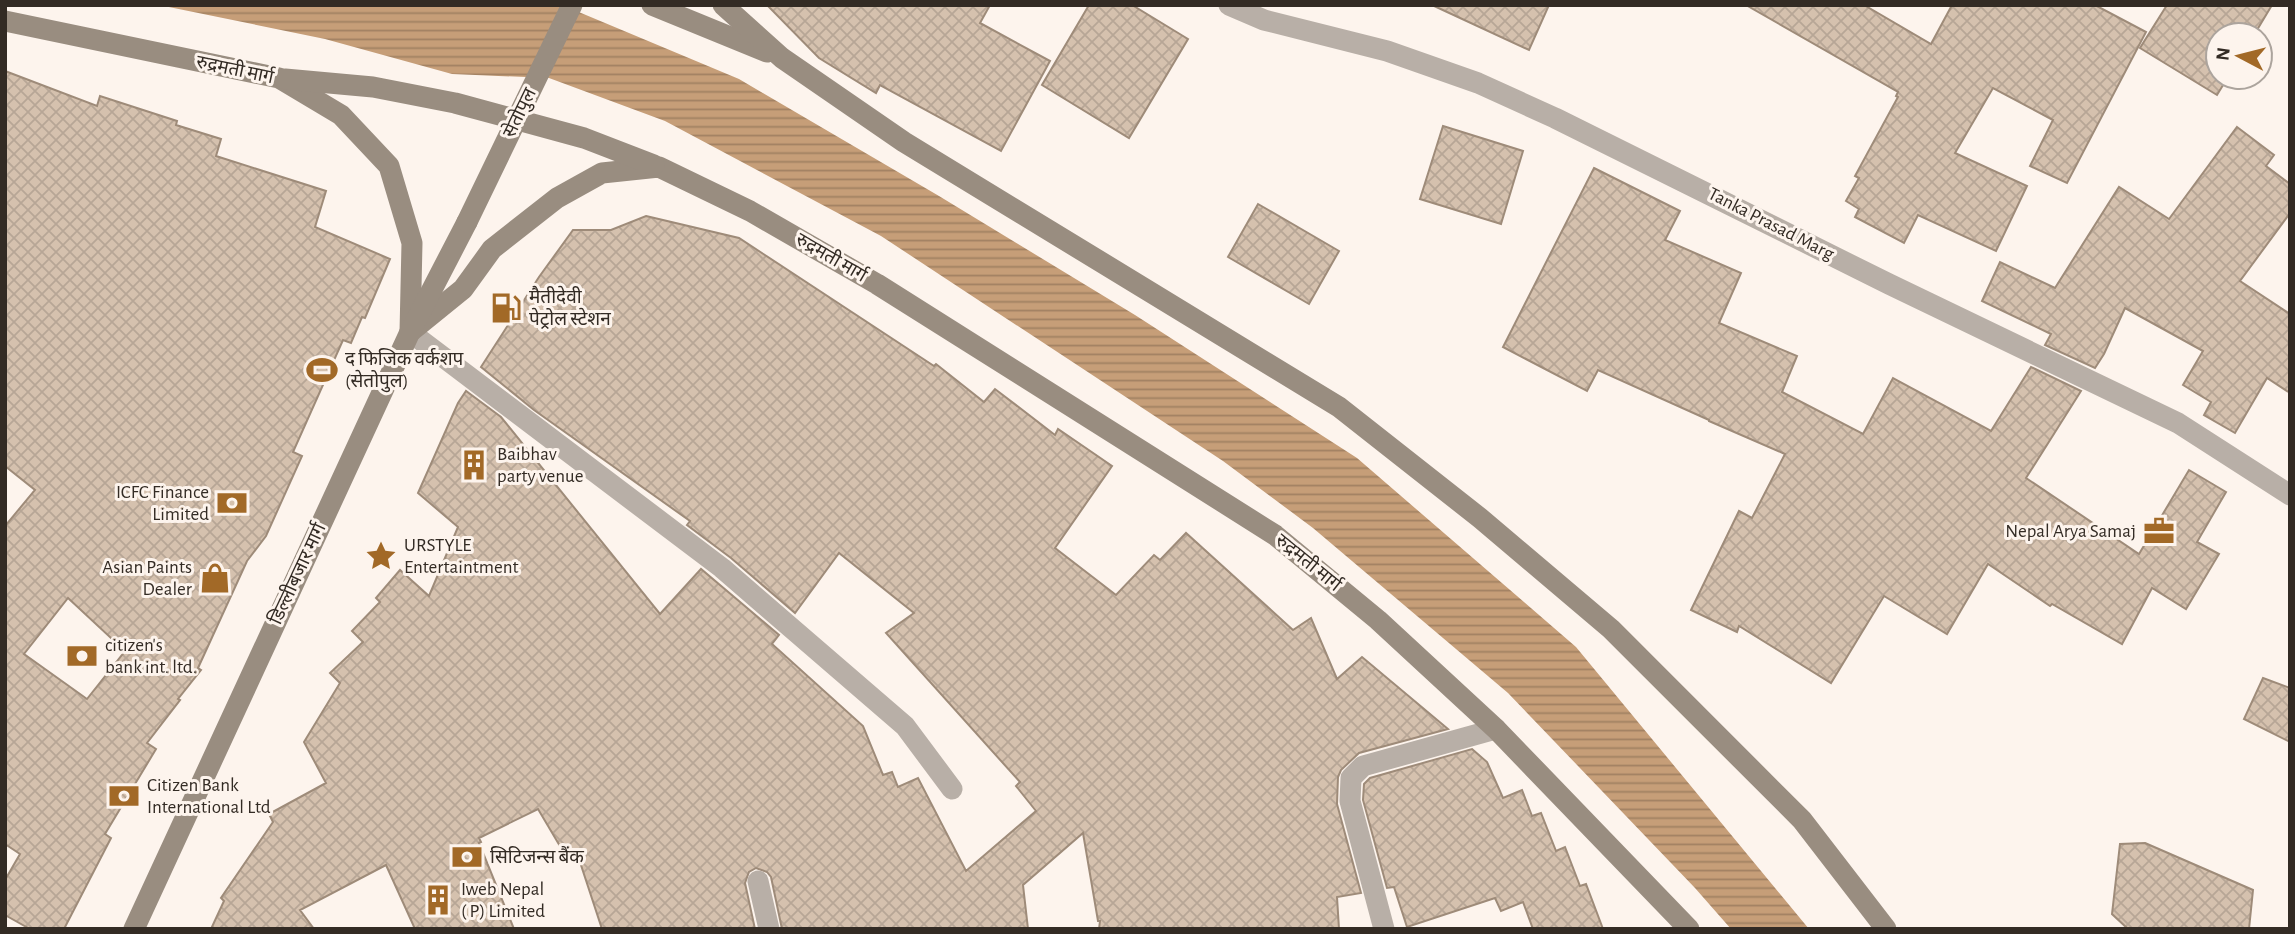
<svg xmlns="http://www.w3.org/2000/svg" width="2295" height="934" font-family="'Alegreya Sans','Noto Sans Devanagari',sans-serif">
  <style>
    .water { fill: url(#water-rules) }
    .building { fill: url(#building-cross-hatch); stroke: #9e8b79; stroke-width: 2; fill-rule: evenodd }
    .lines { fill: none; stroke-linecap: round; stroke-linejoin: round }
    .street { stroke: #b8afa7; stroke-width: 21 }
    .secondary { stroke: #998d80; stroke-width: 21 }
    .secondary-bridge { stroke: #998d80; stroke-width: 21 }
    .labels { text-anchor: middle; dominant-baseline: central; stroke-width: 6; stroke-linejoin: round; paint-order: stroke }
    .street-label { font-size: 19px; fill: #332b24; stroke: #fdf4ed }
    .poi-label { font-size: 19px; fill: #332b24; stroke: #fdf4ed; text-anchor: start }
  </style>
  <defs>
    <pattern id="water-rules" width="6" height="5" patternUnits="userSpaceOnUse" patternTransform="scale(1.75)"><rect width="6" height="5" fill="#c69e78"/><path d="M0 2.5h6" fill="none" stroke="#a18162"/></pattern>
    <pattern id="building-cross-hatch" width="8" height="8" patternUnits="userSpaceOnUse" patternTransform="scale(1.75)"><rect width="8" height="8" fill="#d5c1ae"/><path d="M0 0l8 8M0 8l8-8" fill="none" stroke="#b7a696"/></pattern>
  </defs>
  <rect width="100%" height="100%" fill="#fdf4ed"/>
  <!-- water -->
  <path class="water" d="M159 5H562L739 79 939 196 1135 315 1357 458 1576 647 1809 929H1731L1695 888 1508 693 1313 528 1223 461 881 236 665 121 549 78 452 74 325 39Z"/>
  <!-- building -->
  <g class="building">
    <path d="M767 5H990L980 23 1050 61 1001 151 880 85 876 93 819 58Z"/>
    <path d="M1089 5H1132L1188 39 1129 138 1042 85Z"/>
    <path d="M1432 5H1549L1529 50Z"/>
    <path d="M1746 5H1864L1931 44 1952 5H2095L2146 32 2067 183 2030 166 2053 120 1993 88 1955 153 2027 186 1996 251 1918 215 1904 243 1855 217 1859 209 1846 201 1859 178 1855 176 1898 97 1896 96 1898 92Z"/>
    <path d="M2167 5H2272L2254 35H2218V77H2228L2217 95 2140 48Z"/>
    <path d="M5 71 97 106 100 96 177 121 176 125 221 139 216 156 326 191 315 227 390 259 365 318 362 317 351 343 343 340 293 452 302 456 266 536 247 561 198 668 201 670 178 699 180 700 147 743 156 749 105 834 111 838 64 929H30L5 915V880L20 854 5 844V526L35 490 5 466ZM68 598 125 651 87 699 24 654Z"/>
    <path d="M1443 126 1523 151 1501 224 1420 199Z"/>
    <path d="M2237 127 2274 155 2266 166 2290 184V213L2240 281 2290 314V393L2267 378 2235 433 2204 415 2211 402 2183 385 2203 351 2125 308 2104 354 2095 368 2045 345 2051 334 1982 301 2000 262 2055 288 2119 187 2169 219Z"/>
    <path d="M1594 168 1680 211 1665 240 1741 273 1719 323 1797 356 1782 392 1863 434 1893 378 1991 431 2031 367 2081 391 2026 478 2139 554 2189 470 2226 492 2197 542 2219 554 2186 609 2152 588 2122 644 2052 604 2050 606 1988 564 1947 634 1884 596 1831 683 1739 626 1737 632 1691 610 1739 511 1752 518 1785 454 1709 421V420L1598 370 1587 391 1503 347Z"/>
    <path d="M1258 204 1339 251 1309 304 1228 257Z"/>
    <path d="M646 216 739 238 934 366 936 364 984 402 995 389 1055 435 1058 429 1112 466 1055 548 1116 595 1154 555 1160 560 1186 533 1293 630 1311 618 1337 679 1362 657 1448 729 1359 753 1341 770 1338 777 1337 804 1361 893 1337 897 1339 929H1099L1100 921H1098L1083 833 1023 885 1028 929H782L771 877 767 872 756 868 749 872 745 883 755 929H602L577 853 567 858 538 809 479 838 481 842 479 843 514 929H415L386 865 300 910 314 929H211L224 901 221 898 273 822 269 814 326 783 304 742 340 683 330 673 363 642 352 631 380 602 376 598 400 570 429 596 458 527 418 493 458 403 466 391 501 417 660 614 701 569 779 635 772 644 863 726 883 775 892 772 898 787 918 778 966 871 1036 811 1016 786 1020 782 886 633 914 613 839 553 795 613 731 558 687 525 690 521 534 410 481 367 539 277 573 230H611Z"/>
    <path d="M2263 678 2290 688V742L2244 719Z"/>
    <path d="M1472 749 1487 762 1503 798 1522 790 1532 816 1541 813 1556 851 1565 847 1580 886 1586 884 1603 929H1533L1523 902 1501 911 1495 898 1407 927 1394 887 1387 888 1363 800 1364 784 1370 778Z"/>
    <path d="M2145 843 2253 890 2249 929H2128L2112 914 2120 844Z"/>
  </g>
  <g class="lines">
    <!-- street -->
    <g class="street">
      <path d="M1229 5 1264 20 1387 51 1478 83 1555 118 1889 284 2178 423 2290 495"/>
      <path d="M410 332 722 568 905 726 952 789"/>
      <path d="M758 881 769 929"/>
      <path d="M1384 929 1350 801 1351 778 1363 766 1496 729"/>
    </g>
    <!-- secondary -->
    <g class="secondary">
      <path d="M652 5 767 52"/>
      <path d="M723 5 782 58 904 142 1339 407 1480 518 1611 629 1802 820 1886 929"/>
      <path d="M5 21 279 78 341 115 389 166 412 243 410 332 463 289 492 249 557 198 602 173 659 167 750 211 877 284 1275 535 1378 620 1496 729 1689 929"/>
      <path d="M285 79 373 87 455 103 584 138 654 165"/>
      <path d="M134 929 410 332 467 222"/>
    </g>
    <!-- secondary-bridge -->
    <path class="secondary-bridge" d="M467 222 572 5"/>
  </g>
  <!-- icons -->
  <defs>
    <g id="fuel-bare" transform="scale(2.415)"><path d="M-5.5-6h7V0h2V4h1.3V-2.5L3-4.5l.8-.8L6-3V5H2.5V1h-1V6h-7ZM-4.2-4.7v3.2H.2V-4.7Z" fill="#a26927" stroke="#fdf4ed" stroke-width="2.5" paint-order="stroke"/></g>
    <g id="stadium-bare" transform="scale(2.415)"><path d="M0-5a6.5 5 0 1 0 0 10a6.5 5 0 1 0 0-10ZM-3.5-1.8h7v3.6h-7Z" fill="#a26927" stroke="#fdf4ed" stroke-width="2.5" paint-order="stroke"/></g>
    <g id="building-bare" transform="scale(2.415)"><path d="M-4-6H4V6H1V3H-1V6H-4ZM-2.5-4.3h1.7v1.8h-1.7ZM.8-4.3h1.7v1.8H.8ZM-2.5-1h1.7V.8h-1.7ZM.8-1h1.7V.8H.8Z" fill="#a26927" stroke="#fdf4ed" stroke-width="2.5" paint-order="stroke"/></g>
    <g id="bank-bare" transform="scale(2.415)"><path d="M-6-4H6V4H-6ZM0-2.3a2.3 2.3 0 1 0 0 4.6a2.3 2.3 0 1 0 0-4.6Z" fill="#a26927" stroke="#fdf4ed" stroke-width="2.5" paint-order="stroke"/></g>
    <g id="office-bare" transform="scale(2.415)"><path d="M-6-3h4V-5.5h4V-3h4V5H-6ZM-1-4.5V-3h2v-1.5ZM-6 0V1H6V0Z" fill="#a26927" stroke="#fdf4ed" stroke-width="2.5" paint-order="stroke"/></g>
    <g id="sight-bare" transform="scale(2.415)"><path d="M0-6L1.8-2.2L6-1.7L2.9 1.2L3.7 5.4L0 3.3L-3.7 5.4L-2.9 1.2L-6-1.7L-1.8-2.2Z" fill="#a26927" stroke="#fdf4ed" stroke-width="2.5" paint-order="stroke"/></g>
    <g id="shop-bare" transform="scale(2.415)"><path d="M-5-2.5h2.3a2.7 3.5 0 0 1 5.4 0H5L5.5 6h-11ZM-1.5-2.5h3a1.5 2.3 0 0 0-3 0Z" fill="#a26927" stroke="#fdf4ed" stroke-width="2.5" paint-order="stroke"/></g>
  </defs>
  <g fill-rule="evenodd">
    <use href="#fuel-bare" x="506" y="308"/>
    <use href="#stadium-bare" x="322" y="370"/>
    <use href="#building-bare" x="474" y="465"/>
    <use href="#bank-bare" x="232" y="503"/>
    <use href="#office-bare" x="2159" y="531"/>
    <use href="#sight-bare" x="381" y="556"/>
    <use href="#shop-bare" x="215" y="578"/>
    <use href="#bank-bare" x="82" y="656"/>
    <use href="#bank-bare" x="124" y="796"/>
    <use href="#bank-bare" x="467" y="857"/>
    <use href="#building-bare" x="438" y="900"/>
  </g>
  <g class="labels">
    <!-- street labels -->
    <g class="street-label">
      <text transform="translate(235 70) rotate(12)">रुद्रमती मार्ग</text>
      <text transform="translate(520 113) rotate(-64)">सेतोपुल</text>
      <text transform="translate(1771 224) rotate(27)">Tanka Prasad Marg</text>
      <text transform="translate(831 258) rotate(30)">रुद्रमती मार्ग</text>
      <text transform="translate(1308 563) rotate(39)">रुद्रमती मार्ग</text>
      <text transform="translate(298 574) rotate(-65)">डिल्लीबजार मार्ग</text>
    </g>
    <!-- poi labels -->
    <g class="poi-label">
      <text x="529" y="297">मैतीदेवी<tspan x="529" dy="22">पेट्रोल स्टेशन</tspan></text>
      <text x="345" y="359">द फिजिक वर्कशप<tspan x="345" dy="22">(सेतोपुल)</tspan></text>
      <text x="497" y="454">Baibhav<tspan x="497" dy="22">party venue</tspan></text>
      <text x="209" y="492" text-anchor="end">ICFC Finance<tspan x="209" dy="22">Limited</tspan></text>
      <text x="2136" y="531" text-anchor="end">Nepal Arya Samaj</text>
      <text x="404" y="545">URSTYLE<tspan x="404" dy="22">Entertaintment</tspan></text>
      <text x="192" y="567" text-anchor="end">Asian Paints<tspan x="192" dy="22">Dealer</tspan></text>
      <text x="105" y="645">citizen's<tspan x="105" dy="22">bank int. ltd.</tspan></text>
      <text x="147" y="785">Citizen Bank<tspan x="147" dy="22">International Ltd</tspan></text>
      <text x="490" y="857">सिटिजन्स बैंक</text>
      <text x="461" y="889">Iweb Nepal<tspan x="461" dy="22">( P) Limited</tspan></text>
    </g>
  </g>
  <!-- border -->
  <rect width="2295" height="934" fill="none" stroke="#332b24" stroke-width="14"/>
  <!-- north arrow -->
  <g transform="translate(2239 56) rotate(277)"><circle r="33" fill="#fdf4ed" stroke="#aca49d" stroke-width="2"/>
  <path d="M0-5L12 26L0 18L-12 26Z" fill="#a26927"/>
  <text y="-10" font-size="19" font-weight="bold" text-anchor="middle" fill="#332b24">N</text>
  </g>
</svg>
